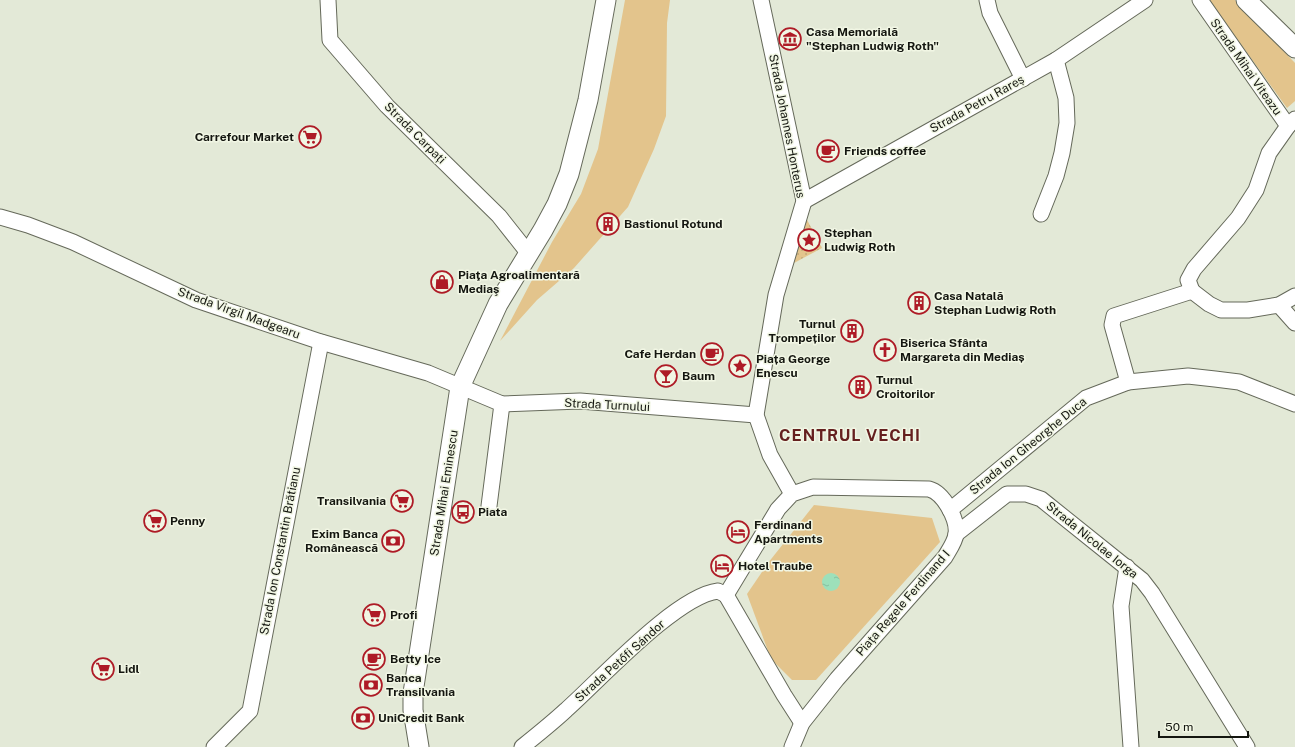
<svg xmlns="http://www.w3.org/2000/svg" width="1295" height="747" font-family="'Public Sans',sans-serif">
  <style>
    .green { fill: #e3c48c }
    .garden { fill: url(#garden-dots) }
    .water { fill: url(#water-ripples) }
    .lines { fill: none; stroke-linecap: round; stroke-linejoin: round }
    .minor-casing { stroke: #65695a; stroke-width: 17 }
    .major-casing { stroke: #65695a; stroke-width: 21 }
    .minor { stroke: #fff; stroke-width: 15 }
    .major { stroke: #fff; stroke-width: 19 }
    .labels { text-anchor: middle; dominant-baseline: central; stroke-width: 3; stroke-linejoin: round; paint-order: stroke }
    .poi-label { font-size: 12px; font-weight: bold; fill: #141610; stroke: #f1f6e4; text-anchor: start }
    .street-label { font-size: 12px; fill: #141610; stroke: #f1f6e4 }
    .district-label { font-size: 16px; font-weight: bold; letter-spacing: 1px; fill: #65201f; stroke: #f1f6e4 }
  </style>
  <defs>
    <pattern id="garden-dots" width="8" height="8" patternUnits="userSpaceOnUse"><rect width="8" height="8" fill="#e3c48c"/><path d="M2 2h.1M6 6h.1" fill="none" stroke="#c2a878" stroke-width="1.8" stroke-linecap="round"/></pattern>
    <pattern id="water-ripples" width="26" height="14" patternUnits="userSpaceOnUse"><rect width="26" height="14" fill="#9de0ba"/><path d="M2 4q2-2 4 0t4 0M15 11q2-2 4 0t4 0" fill="none" stroke="#86bf9f"/></pattern>
  </defs>
  <rect width="100%" height="100%" fill="#e3e9d7"/>
  <!-- green -->
  <g class="green">
    <path d="M625 0H670L667 23 666 116 654 149 628 207 574 268 537 300 500 341 552 242 581 194 598 149Z"/>
    <path d="M1209 0H1235L1295 63V101L1287 108Z"/>
    <path d="M814 505 932 518 940 542 816 680H792L771 659 747 594 768 563Z"/>
  </g>
  <!-- garden -->
  <path class="garden" d="M805 216 822 248 794 263Z"/>
  <!-- water -->
  <circle class="water" cx="831" cy="582" r="9"/>
  <g class="lines">
    <!-- minor casing -->
    <g class="minor-casing">
      <g id="minor">
        <path d="M328 0 330 40 387 106 499 216 529 254"/>
        <path d="M761 0 804 201 776 295 756 415 770 455 792 494"/>
        <path d="M987 0 990 13 1023 79"/>
        <path d="M1200 0 1288 126 1295 119"/>
        <path d="M804 201 1056 60 1145 0"/>
        <path d="M1041 214 1056 176 1062 153 1067 123 1066 98 1056 60"/>
        <path d="M0 217 28 225 73 242 196 300 321 342 428 373 502 404 580 401 756 415"/>
        <path d="M1192 291 1188 280 1194 269 1238 218 1256 190 1269 153 1288 126"/>
        <path d="M1192 291 1209 304 1221 310H1248L1279 305 1295 296"/>
        <path d="M1279 305 1295 323"/>
        <path d="M1128 382 1112 325 1114 316 1192 291"/>
        <path d="M489 506 502 404"/>
        <path d="M950 510 1086 398 1128 382 1188 376 1215 379 1239 382 1295 404"/>
        <path d="M956 534 1007 494H1026L1041 499 1142 580 1152 593 1247 747"/>
        <path d="M1127 567 1121 606 1131 747"/>
        <path d="M726 595 778 509 792 494 813 487 929 489C944 493 958 520 956 534 955 542 949 550 945 557L837 679 802 723 792 747"/>
        <path d="M726 595 784 695 802 723"/>
        <path d="M214 747 250 711 321 342"/>
        <path d="M522 747C537 735 552 723 566 710 600 680 676 596 718 591L726 595"/>
      </g>
    </g>
    <!-- major casing -->
    <g class="major-casing">
      <g id="major">
        <path d="M1246 0 1295 48"/>
        <path d="M419 747 413 710V693L460 387 498 304 543 230 557 204 569 174 588 100 606 0"/>
      </g>
    </g>
    <!-- minor -->
    <use href="#minor" class="minor"/>
    <!-- major -->
    <use href="#major" class="major"/>
  </g>
  <!-- icons -->
  <defs>
    <g id="museum-ring" transform="scale(1.15)"><circle r="9.5" fill="#f1f6e4" stroke="#ae1b26" stroke-width="1.5"/><path d="M0-6L6-3V-2H-6V-3ZM-5-1h2V3h-2ZM-1-1h2V3h-2ZM3-1h2V3H3ZM-6 4H6V6H-6Z" fill="#ae1b26"/></g>
    <g id="supermarket-ring" transform="scale(1.15)"><circle r="9.5" fill="#f1f6e4" stroke="#ae1b26" stroke-width="1.5"/><path d="M-6-5.5h2.5l.6 2H6L4.5 2H-2.5L-4.4-4H-6ZM-1.5 3.2a1.3 1.3 0 1 0 .1 0ZM3 3.2a1.3 1.3 0 1 0 .1 0Z" fill="#ae1b26"/></g>
    <g id="cafe-ring" transform="scale(1.15)"><circle r="9.5" fill="#f1f6e4" stroke="#ae1b26" stroke-width="1.5"/><path d="M-5.5-4.5H6V0H3Q3 3.5 0 3.5H-2.5Q-5.5 3.5-5.5 0ZM3-3.2v2h1.7v-2ZM-6 4.5H4V6H-6Z" fill="#ae1b26"/></g>
    <g id="building-ring" transform="scale(1.15)"><circle r="9.5" fill="#f1f6e4" stroke="#ae1b26" stroke-width="1.5"/><path d="M-4-6H4V6H1V3H-1V6H-4ZM-2.5-4.3h1.7v1.8h-1.7ZM.8-4.3h1.7v1.8H.8ZM-2.5-1h1.7V.8h-1.7ZM.8-1h1.7V.8H.8Z" fill="#ae1b26"/></g>
    <g id="sight-ring" transform="scale(1.15)"><circle r="9.5" fill="#f1f6e4" stroke="#ae1b26" stroke-width="1.5"/><path d="M0-6L1.8-2.2L6-1.7L2.9 1.2L3.7 5.4L0 3.3L-3.7 5.4L-2.9 1.2L-6-1.7L-1.8-2.2Z" fill="#ae1b26"/></g>
    <g id="shop-ring" transform="scale(1.15)"><circle r="9.5" fill="#f1f6e4" stroke="#ae1b26" stroke-width="1.5"/><path d="M-5-2.5h2.3a2.7 3.5 0 0 1 5.4 0H5L5.5 6h-11ZM-1.5-2.5h3a1.5 2.3 0 0 0-3 0Z" fill="#ae1b26"/></g>
    <g id="church-ring" transform="scale(1.15)"><circle r="9.5" fill="#f1f6e4" stroke="#ae1b26" stroke-width="1.5"/><path d="M-1.2-6h2.4v3.5h3.3v2.4h-3.3V6h-2.4V-.1h-3.3v-2.4h3.3Z" fill="#ae1b26"/></g>
    <g id="bar-ring" transform="scale(1.15)"><circle r="9.5" fill="#f1f6e4" stroke="#ae1b26" stroke-width="1.5"/><path d="M-6-5H6L.8 .8V4.5H3.5V6h-7V4.5H-.8V.8Z" fill="#ae1b26"/></g>
    <g id="bus-ring" transform="scale(1.15)"><circle r="9.5" fill="#f1f6e4" stroke="#ae1b26" stroke-width="1.5"/><path d="M-5-6H5V4H4V6H2V4H-2V6H-4V4H-5ZM-3.5-4V0h7V-4ZM-3.5 1.2v1.5H-2V1.2ZM2 1.2v1.5H3.5V1.2Z" fill="#ae1b26"/></g>
    <g id="hotel-ring" transform="scale(1.15)"><circle r="9.5" fill="#f1f6e4" stroke="#ae1b26" stroke-width="1.5"/><path d="M-6-4.5h1.5V1H6V5H4.5V3h-9V5H-6ZM-4 0a1.8 1.8 0 1 1 3.6 0ZM.5 0V-2.5h3Q6-2.5 6 0Z" fill="#ae1b26"/></g>
    <g id="bank-ring" transform="scale(1.15)"><circle r="9.5" fill="#f1f6e4" stroke="#ae1b26" stroke-width="1.5"/><path d="M-6-4H6V4H-6ZM0-2.3a2.3 2.3 0 1 0 0 4.6a2.3 2.3 0 1 0 0-4.6Z" fill="#ae1b26"/></g>
  </defs>
  <g fill-rule="evenodd">
    <use href="#museum-ring" x="790" y="39"/>
    <use href="#supermarket-ring" x="310" y="137"/>
    <use href="#cafe-ring" x="828" y="151"/>
    <use href="#building-ring" x="608" y="224"/>
    <use href="#sight-ring" x="809" y="240"/>
    <use href="#shop-ring" x="442" y="282"/>
    <use href="#building-ring" x="919" y="303"/>
    <use href="#building-ring" x="852" y="331"/>
    <use href="#church-ring" x="885" y="350"/>
    <use href="#cafe-ring" x="712" y="354"/>
    <use href="#sight-ring" x="740" y="366"/>
    <use href="#bar-ring" x="666" y="376"/>
    <use href="#building-ring" x="860" y="387"/>
    <use href="#supermarket-ring" x="402" y="501"/>
    <use href="#bus-ring" x="463" y="512"/>
    <use href="#supermarket-ring" x="155" y="521"/>
    <use href="#hotel-ring" x="738" y="532"/>
    <use href="#bank-ring" x="393" y="541"/>
    <use href="#hotel-ring" x="722" y="566"/>
    <use href="#supermarket-ring" x="374" y="615"/>
    <use href="#cafe-ring" x="374" y="659"/>
    <use href="#supermarket-ring" x="103" y="669"/>
    <use href="#bank-ring" x="371" y="685"/>
    <use href="#bank-ring" x="363" y="718"/>
  </g>
  <g class="labels">
    <!-- poi labels -->
    <g class="poi-label">
      <text x="806" y="32">Casa Memorială<tspan x="806" dy="14">"Stephan Ludwig Roth"</tspan></text>
      <text x="294" y="137" text-anchor="end">Carrefour Market</text>
      <text x="844" y="151">Friends coffee</text>
      <text x="624" y="224">Bastionul Rotund</text>
      <text x="824" y="233">Stephan<tspan x="824" dy="14">Ludwig Roth</tspan></text>
      <text x="458" y="275">Piaţa Agroalimentară<tspan x="458" dy="14">Mediaş</tspan></text>
      <text x="934" y="296">Casa Natală<tspan x="934" dy="14">Stephan Ludwig Roth</tspan></text>
      <text x="836" y="324" text-anchor="end">Turnul<tspan x="836" dy="14">Trompeților</tspan></text>
      <text x="900" y="343">Biserica Sfânta<tspan x="900" dy="14">Margareta din Mediaș</tspan></text>
      <text x="696" y="354" text-anchor="end">Cafe Herdan</text>
      <text x="756" y="359">Piața George<tspan x="756" dy="14">Enescu</tspan></text>
      <text x="682" y="376">Baum</text>
      <text x="876" y="380">Turnul<tspan x="876" dy="14">Croitorilor</tspan></text>
      <text x="386" y="501" text-anchor="end">Transilvania</text>
      <text x="478" y="512">Piata</text>
      <text x="170" y="521">Penny</text>
      <text x="754" y="525">Ferdinand<tspan x="754" dy="14">Apartments</tspan></text>
      <text x="378" y="534" text-anchor="end">Exim Banca<tspan x="378" dy="14">Românească</tspan></text>
      <text x="738" y="566">Hotel Traube</text>
      <text x="390" y="615">Profi</text>
      <text x="390" y="659">Betty Ice</text>
      <text x="118" y="669">Lidl</text>
      <text x="386" y="678">Banca<tspan x="386" dy="14">Transilvania</tspan></text>
      <text x="378" y="718">UniCredit Bank</text>
    </g>
    <!-- street labels -->
    <g class="street-label">
      <text transform="translate(1246 67) rotate(55)">Strada Mihai Viteazu</text>
      <text transform="translate(977 104) rotate(-29)">Strada Petru Rareș</text>
      <text transform="translate(787 126) rotate(79)">Strada Johannes Honterus</text>
      <text transform="translate(415 133) rotate(45)">Strada Carpați</text>
      <text transform="translate(239 313) rotate(20)">Strada Virgil Madgearu</text>
      <text transform="translate(607 405) rotate(3)">Strada Turnului</text>
      <text transform="translate(1028 446) rotate(-39)">Strada Ion Gheorghe Duca</text>
      <text transform="translate(444 493) rotate(-81)">Strada Mihai Eminescu</text>
      <text transform="translate(1092 540) rotate(39)">Strada Nicolae Iorga</text>
      <text transform="translate(280 551) rotate(-79)">Strada Ion Constantin Brătianu</text>
      <text transform="translate(903 603) rotate(-49)">Piața Regele Ferdinand I</text>
      <text transform="translate(620 661) rotate(-42)">Strada Petőfi Sándor</text>
    </g>
    <!-- district labels -->
    <g class="district-label">
      <text x="850" y="435">CENTRUL VECHI</text>
    </g>
  </g>
  <!-- scale -->
  <path d="M1159 731v6h89v-6" fill="none" stroke="#141610" stroke-width="2"/>
  <text x="1165" y="731" font-size="12" fill="#141610" stroke="#f1f6e4" stroke-width="3" paint-order="stroke">50 m</text>
</svg>
